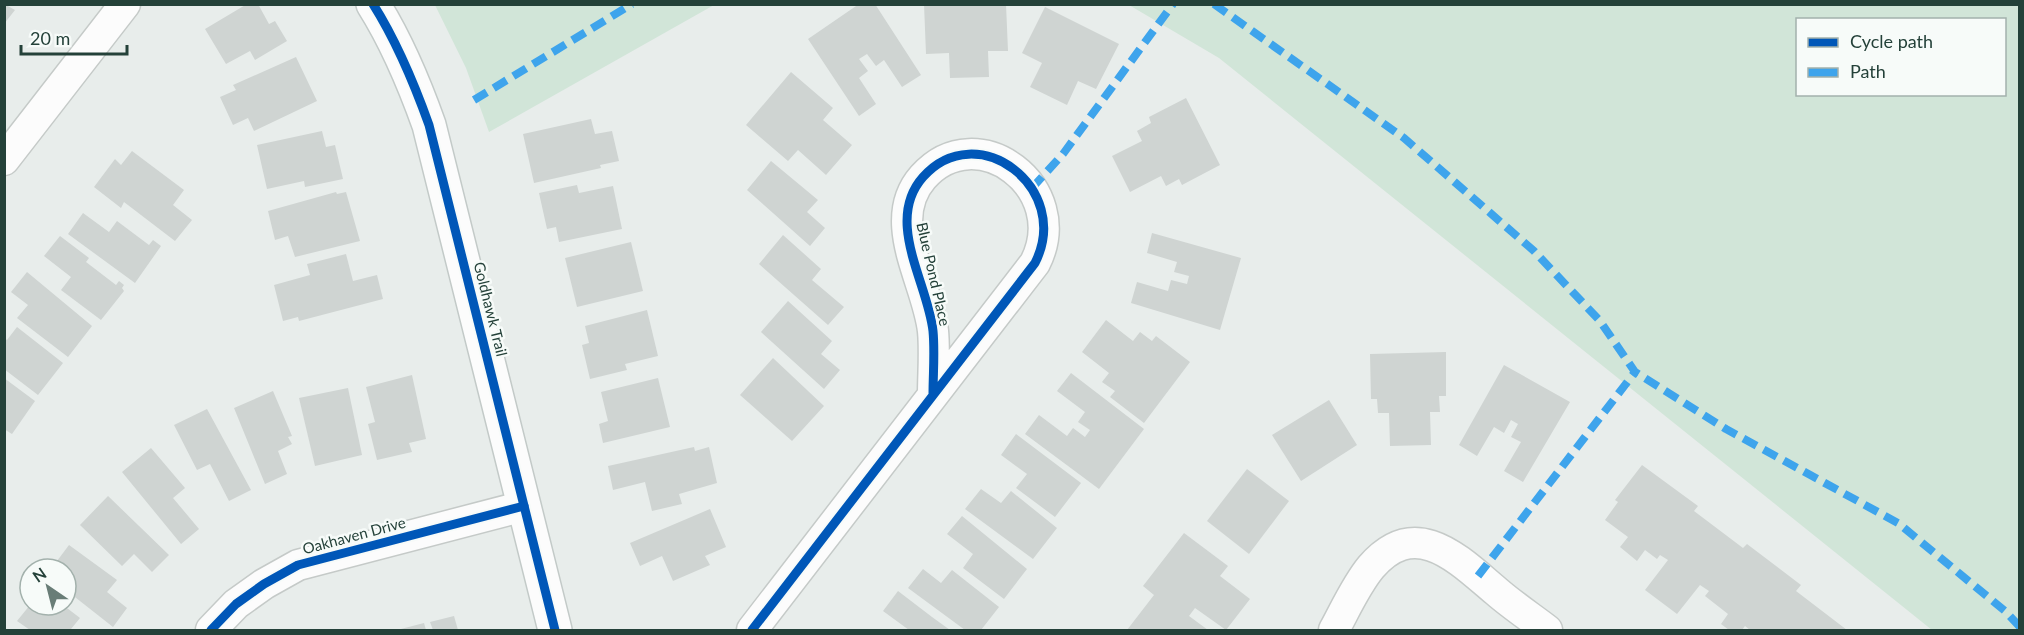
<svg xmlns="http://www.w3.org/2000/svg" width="2024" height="635" font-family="Lato,sans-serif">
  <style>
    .green { fill: #d1e5d8; fill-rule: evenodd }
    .building { fill: #cfd4d2 }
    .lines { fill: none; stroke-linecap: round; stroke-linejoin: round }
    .street-casing { stroke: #c5cac8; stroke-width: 33 }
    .secondary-casing { stroke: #c3cac8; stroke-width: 36 }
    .street { stroke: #fcfcfc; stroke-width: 30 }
    .secondary { stroke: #fcfcfc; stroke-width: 33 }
    .quiet { stroke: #3ea4ec; stroke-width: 8; stroke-dasharray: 15 8; stroke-linecap: butt }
    .cycleway-casing { stroke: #f7fbf9; stroke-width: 13 }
    .cycleway { stroke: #0057b8; stroke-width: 9 }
    .labels { text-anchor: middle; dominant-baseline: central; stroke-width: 5; stroke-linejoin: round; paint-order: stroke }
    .street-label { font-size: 15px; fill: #244139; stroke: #f7fbf9 }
  </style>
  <rect width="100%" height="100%" fill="#e8edeb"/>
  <!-- green -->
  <g class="green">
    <path d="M435 5H714L489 132 466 68Z"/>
    <path d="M1129 5H2019V630H1932L1219 58ZM1798 20H2004V94H1798Z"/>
  </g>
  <!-- building -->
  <g class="building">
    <path d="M4 4 15 10 4 24Z"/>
    <path d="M247 4H258L269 24 275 21 287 41 255 60 250 51 226 64 205 29Z"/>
    <path d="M859 4H875L921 75 902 87 884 60 876 66 867 54 859 59 868 71 859 78 876 104 859 116 808 39Z"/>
    <path d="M924 4H1006L1008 51H988L989 77 950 78 949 53 926 54Z"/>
    <path d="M1045 7 1119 44 1096 89 1078 81 1067 105 1030 87 1042 63 1022 53Z"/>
    <path d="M296 57 317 101 254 131 248 118 233 125 220 97 236 90 233 85Z"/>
    <path d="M791 72 833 108 823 120 852 145 826 175 798 150 788 161 746 125Z"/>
    <path d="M1186 98 1220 165 1182 185 1179 179 1166 186 1161 176 1130 192 1112 156 1142 141 1137 131 1151 123 1149 117Z"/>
    <path d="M591 119 595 134 612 131 619 161 600 165 601 168 534 183 523 134Z"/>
    <path d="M322 131 326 147 335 145 343 179 305 187 304 181 267 189 257 145Z"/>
    <path d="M132 151 184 190 173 205 192 220 175 241 124 202 121 208 94 187 115 159 121 165Z"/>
    <path d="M771 161 818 200 807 212 825 228 810 246 747 190Z"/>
    <path d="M577 185 579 193 613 186 622 229 559 242 556 227 547 229 539 193Z"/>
    <path d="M336 192 337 194 346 192 360 241 295 257 288 236 275 240 268 211Z"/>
    <path d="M83 213 109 232 117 221 149 245 153 240 161 246 135 283 68 234Z"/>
    <path d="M1152 233 1241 258 1220 330 1131 303 1137 282 1168 291 1171 280 1187 284 1189 276 1174 272 1177 262 1147 253Z"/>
    <path d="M783 235 821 269 812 280 844 307 828 325 759 264Z"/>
    <path d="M60 236 89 258 86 262 116 285 119 281 124 285 122 288 124 291 101 320 61 290 71 277 44 256Z"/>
    <path d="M631 242 643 291 577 307 565 258Z"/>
    <path d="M346 254 353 281 377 275 383 299 299 321 298 317 283 321 274 285 310 275 307 264Z"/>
    <path d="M27 272 92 326 68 357 17 318 28 305 11 292Z"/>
    <path d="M788 301 832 341 821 354 840 370 824 389 761 332Z"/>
    <path d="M647 310 658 356 625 364 627 370 590 379 582 345 589 343 585 326Z"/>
    <path d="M1106 320 1133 341 1140 332 1152 341 1156 336 1190 362 1144 423 1110 397 1115 391 1102 382 1109 373 1082 352Z"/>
    <path d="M17 327 63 363 38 395 4 369V338L7 340Z"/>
    <path d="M1446 352V396H1439L1440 412H1430L1431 445 1390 446 1389 413H1378L1377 399H1371L1370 354Z"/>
    <path d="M773 358 824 406 792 441 740 395Z"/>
    <path d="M1504 365 1570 402 1523 482 1504 471 1521 442 1511 437 1518 424 1511 420 1504 433 1494 427 1477 456 1459 445Z"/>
    <path d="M1071 373 1144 429 1099 489 1025 434 1039 415 1067 436 1073 428 1085 437 1090 430 1078 422 1085 412 1057 391Z"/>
    <path d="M412 375 426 439 409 443 412 452 377 460 368 424 375 422 366 387Z"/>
    <path d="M4 378 35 401 12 434 4 429Z"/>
    <path d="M658 378 670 427 603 443 599 424 608 421 601 392Z"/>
    <path d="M348 388 362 455 315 466 299 398Z"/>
    <path d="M273 391 292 436 288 437 292 444 278 451 287 474 265 484 234 408Z"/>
    <path d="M1329 400 1357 445 1301 481 1272 435Z"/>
    <path d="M207 409 251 490 229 501 210 464 197 470 174 425Z"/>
    <path d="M1016 434 1081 483 1055 517 1016 488 1027 474 1001 455Z"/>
    <path d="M694 447 695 451 709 447 717 483 679 494 682 504 652 511 645 482 613 490 608 466Z"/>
    <path d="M151 448 185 488 173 498 199 529 181 544 122 472Z"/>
    <path d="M1642 465 1698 506 1694 511 1743 548 1747 544 1801 585 1796 591 1847 630H1750L1745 626 1742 630H1729L1721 624 1728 614 1705 596 1709 591 1700 585 1677 614 1645 590 1668 560 1660 555 1657 559 1645 550 1637 561 1620 547 1628 537 1605 520 1618 502 1615 500Z"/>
    <path d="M1247 469 1289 501 1249 554 1207 521Z"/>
    <path d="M981 489 1001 503 1011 491 1057 528 1033 559 965 509Z"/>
    <path d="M108 496 169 555 152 572 134 554 122 566 80 525Z"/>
    <path d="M710 509 726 547 705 556 710 565 673 581 662 556 640 566 630 543Z"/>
    <path d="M962 516 1027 569 1004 599 963 568 973 554 947 534Z"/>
    <path d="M1184 533 1228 566 1220 576 1250 599 1226 630 1195 608 1189 616 1208 630H1127L1154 595 1143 586Z"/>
    <path d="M69 545 117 580 107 592 127 608 113 627 66 590V569H51Z"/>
    <path d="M923 569 941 583 952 570 999 607 981 630H965L908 588Z"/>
    <path d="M898 591 932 617 950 630H909L883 611Z"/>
    <path d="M30 605H63L80 618 71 629 73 630H30L17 621Z"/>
    <path d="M454 616 458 630H433L430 622Z"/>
    <path d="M424 623 426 630H397Z"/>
  </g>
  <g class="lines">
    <!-- street casing -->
    <g class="street-casing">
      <g id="street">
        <path d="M4 160 125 4"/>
        <path d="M211 630 236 604 264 584 298 565 524 506"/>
        <path d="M752 630 1035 263C1073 188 977 116 923 177 884 221 928 283 933 331 935 352 933 374 933 395"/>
        <path d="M1334 630C1345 610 1356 585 1371 567 1416 515 1458 559 1496 591 1512 605 1530 617 1547 630"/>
      </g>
    </g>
    <!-- secondary casing -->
    <g class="secondary-casing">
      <path id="secondary" d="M373 4C397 42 414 83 429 125L555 630"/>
    </g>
    <!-- street -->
    <use href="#street" class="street"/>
    <!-- secondary -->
    <use href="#secondary" class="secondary"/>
    <!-- quiet -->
    <g class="quiet">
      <path d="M1214 4 1404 138 1534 251 1600 321 1635 372 1726 429 1898 523 2005 611 2020 627"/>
      <path d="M474 100 632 4"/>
      <path d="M1032 188 1063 154 1173 4"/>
      <path d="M1478 576 1635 372"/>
    </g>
    <!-- cycleway casing -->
    <g class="cycleway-casing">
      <g id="cycleway">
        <path d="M373 4C397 42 414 83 429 125L555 630"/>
        <path d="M211 630 236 604 264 584 298 565 524 506"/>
        <path d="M752 630 1035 263C1073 188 977 116 923 177 884 221 928 283 933 331 935 352 933 374 933 395"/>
      </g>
    </g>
    <!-- cycleway -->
    <use href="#cycleway" class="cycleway"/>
  </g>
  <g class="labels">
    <!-- street labels -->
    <g class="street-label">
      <text transform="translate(934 274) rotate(77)">Blue Pond Place</text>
      <text transform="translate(491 309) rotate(76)">Goldhawk Trail</text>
      <text transform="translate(354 535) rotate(-15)">Oakhaven Drive</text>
    </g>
  </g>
  <!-- border -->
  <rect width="2024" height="635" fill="none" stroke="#244139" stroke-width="12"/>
  <!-- legend -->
  <rect x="1796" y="18" width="210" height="78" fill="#f7fbf9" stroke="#a3b1ac" stroke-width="1.5"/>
  <rect x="1808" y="38" width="30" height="9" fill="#0057b8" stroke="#a3b1ac" stroke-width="1.5"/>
  <text x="1850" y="48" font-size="18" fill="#244139">Cycle path</text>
  <rect x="1808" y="68" width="30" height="9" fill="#3ea4ec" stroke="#a3b1ac" stroke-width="1.5"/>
  <text x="1850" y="78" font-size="18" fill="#244139">Path</text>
  <!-- north arrow -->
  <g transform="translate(48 587) rotate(325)"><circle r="28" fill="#f7fbf9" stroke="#a3b1ac" stroke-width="1.5"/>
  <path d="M0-4.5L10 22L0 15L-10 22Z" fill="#697d77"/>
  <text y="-9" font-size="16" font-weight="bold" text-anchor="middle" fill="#244139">N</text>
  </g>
  <!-- scale -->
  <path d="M21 45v9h106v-9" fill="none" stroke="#244139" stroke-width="3"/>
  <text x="30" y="45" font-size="18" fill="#244139" stroke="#f7fbf9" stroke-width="4.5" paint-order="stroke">20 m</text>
</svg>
